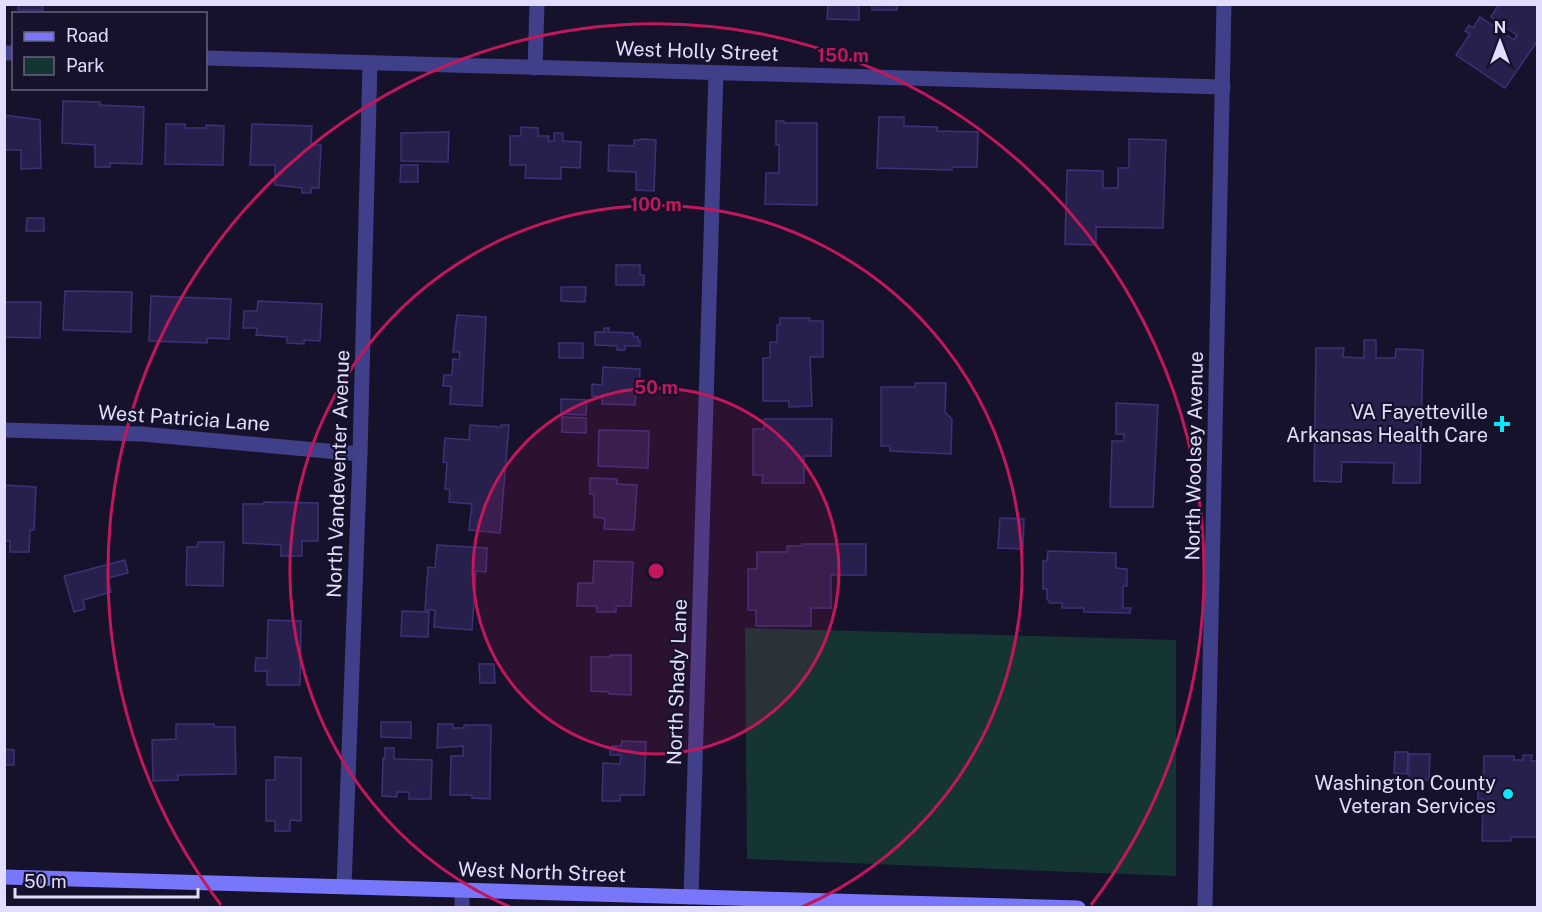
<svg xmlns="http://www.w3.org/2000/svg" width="1542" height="912" font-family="'Public Sans',sans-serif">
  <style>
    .green { fill: #153533 }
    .building { fill: #271f4c; stroke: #3e3177; stroke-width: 1.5 }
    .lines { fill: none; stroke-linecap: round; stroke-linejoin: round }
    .street { stroke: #403f89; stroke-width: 15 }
    .secondary { stroke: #7877fb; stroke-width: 15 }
    .ring { fill: none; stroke: #c2185b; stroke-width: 3 }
    .poi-dot { fill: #0fe6f8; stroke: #16122b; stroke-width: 2 }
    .labels { text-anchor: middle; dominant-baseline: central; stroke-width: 4.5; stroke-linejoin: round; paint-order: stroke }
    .street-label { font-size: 20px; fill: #e0ddfe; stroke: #16122b }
    .poi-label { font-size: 20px; fill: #e0ddfe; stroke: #16122b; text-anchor: end }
    .centre { fill: #c2185b; stroke: #16122b; stroke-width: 3 }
    .ring-label { font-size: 18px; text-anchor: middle; font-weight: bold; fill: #c2185b; stroke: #16122b; stroke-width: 4.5; stroke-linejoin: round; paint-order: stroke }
  </style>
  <rect width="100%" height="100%" fill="#16122b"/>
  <!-- green -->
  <path class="green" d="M745 628 1176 640V876L747 859Z"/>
  <!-- building -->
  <g class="building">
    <rect x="18" y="4" width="25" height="6"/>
    <path d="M828 4H859V20L827 19Z"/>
    <rect x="872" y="4" width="25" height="6"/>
    <path d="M1499 4H1534L1538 7V40L1505 88 1456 55 1470 34 1465 31 1469 25 1473 28 1480 17 1514 40 1517 35 1491 17Z"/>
    <path d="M63 101 100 102V105L144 107 142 164 110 163V167H95V145L62 143Z"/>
    <path d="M4 115 40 120 41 168 21 169V150H4Z"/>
    <path d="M879 117H904V126L937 127V131L978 132 977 167H952V170L877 168Z"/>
    <path d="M776 121H784V123H817V205L765 204 766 173H779V145H776Z"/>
    <path d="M166 124H185V128H206V125L224 126 223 165 165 164Z"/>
    <path d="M252 124 312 126 311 145H321L319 188H311V193H302V188L275 185V165H250Z"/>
    <path d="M521 127 538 128V136H549L548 141H554V133H563V141L581 142 580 168 561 167V179L525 178 526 165H510V136H521Z"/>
    <path d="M449 132 448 162 401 161V133Z"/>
    <path d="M640 139 656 140 654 191 636 190V172L608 171 609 145 634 146V140H640Z"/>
    <path d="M1129 139 1166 140 1163 228 1096 227V245L1065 244 1067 170 1103 171V188H1118V168H1129Z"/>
    <path d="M401 165H418V182H400Z"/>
    <path d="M27 218H44V231H26Z"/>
    <path d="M616 265H640V275H644V285H616Z"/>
    <path d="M561 287H586L585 302 561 301Z"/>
    <path d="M65 291 132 292 131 332 63 330Z"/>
    <path d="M151 296 231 299 229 339 207 338V343L149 341Z"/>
    <path d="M258 301 322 304 320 341 304 340V344L287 343V337L256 335 257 328H243L244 311H257Z"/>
    <path d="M4 302H41L40 338 4 337Z"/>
    <path d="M457 315 486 317 482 406 450 404 451 386H443L444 375H452L453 359 459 360 460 352H453Z"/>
    <path d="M780 318H810V321H823V357H810L812 406 789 407V401H763V358H770V342H777V325L780 324Z"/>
    <path d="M604 328H609L608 332 633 333V336L638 337V341H640V346H625V350H617V346L595 345V332H604Z"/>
    <path d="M1364 340H1376V358H1395L1396 349 1423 350 1420 483H1393L1394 463 1342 462 1341 482 1314 481 1316 348H1344L1343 357 1364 358Z"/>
    <rect x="559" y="343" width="24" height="15"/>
    <path d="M603 367 640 369 639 392H636L635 405 602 404V397L592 396V384L602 385Z"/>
    <path d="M915 383H946L945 412 952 419 951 454 890 451V446H881V387H915Z"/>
    <path d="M561 399 587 400 586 415 561 414Z"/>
    <path d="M1116 403 1158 405 1153 507H1110L1112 441H1124V434H1116Z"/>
    <path d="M562 417 586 418V433L562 432Z"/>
    <path d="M764 419H832L831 456H804V483H762L763 475H753V429H764Z"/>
    <path d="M470 425 501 427V425H509L500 533 469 530 472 504 449 502 450 490 445 489 447 463 443 462 445 438 469 440Z"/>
    <path d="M599 430 649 431 648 468 598 466Z"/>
    <path d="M590 478 617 479V484L637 485 634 530 604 529 605 520 603 518 594 517V494H590Z"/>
    <path d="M4 485 36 487 34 530H30L29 552H10V541H4Z"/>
    <path d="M264 502 318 503V541H302V556H281V545L243 543V504H263Z"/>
    <path d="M1000 518 1024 519 1023 549 998 548Z"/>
    <path d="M198 542H224L223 586 186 585 187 547H197Z"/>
    <path d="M802 544H866V575H831V608H811V626H756V610H748V569H757V552H787V546H802Z"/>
    <path d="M437 545 487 548 486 572 476 571 472 630 434 627 435 610H425L428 567 435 568Z"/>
    <path d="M1048 551 1116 553V568L1127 569V586H1123V608H1131L1130 613 1084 612V608H1062V603H1050L1047 599V589H1043V561H1047Z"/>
    <path d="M125 560 128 573 108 578 111 592 83 600 85 609 74 612 64 576Z"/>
    <path d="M594 561 633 562 631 606H616V612H597V606H577L578 583H593Z"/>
    <path d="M402 611 429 612 428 637 401 636Z"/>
    <path d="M268 620 301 621 300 685H267V671H255L256 658H267Z"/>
    <path d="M610 655H631V695L609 694V692L591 691V657H610Z"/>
    <path d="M479 664H494L495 683H480Z"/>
    <path d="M381 722H411V738L381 737Z"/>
    <path d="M176 724H214V727H235L236 774 178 775V780L153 781 152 740 176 739Z"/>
    <path d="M438 724H453V728H464V725H491L490 799 472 798V795H450L451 756H463V746L437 748Z"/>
    <path d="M622 741 646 742 644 795H620V801H602L603 763 620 764 621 755H610V749L613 746H621Z"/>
    <path d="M385 748H394V759L432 760 431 799H409V792H397V797L382 796 383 758H385Z"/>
    <path d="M4 749 14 750V765H4Z"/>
    <path d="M1395 752H1408L1407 774 1394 773Z"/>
    <path d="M1409 754H1430L1429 780 1409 779Z"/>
    <path d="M1523 755H1532L1531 761H1538V837H1511V841H1482L1483 799H1478V788H1483L1484 756H1514V760H1523Z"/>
    <path d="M275 757 301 758V821L290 820V831H275V821H266V780H275Z"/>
  </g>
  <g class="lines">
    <!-- street -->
    <g class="street">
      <path d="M4 53H14"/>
      <path d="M206 58 1223 87"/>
      <path d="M535 68 537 4"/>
      <path d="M4 430 142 434 360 454"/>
      <path d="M344 887 360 454 370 63"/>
      <path d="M691 897 716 73"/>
      <path d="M462 908V890"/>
      <path d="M1205 908 1224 4"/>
    </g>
    <!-- secondary -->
    <path class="secondary" d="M4 877 1078 908"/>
  </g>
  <!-- distance rings -->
  <circle cx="656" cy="571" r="183" fill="#c2185b" fill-opacity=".12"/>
  <g class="ring">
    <circle cx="656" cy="571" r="183"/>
    <path d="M510 907A366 366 0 1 1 802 907"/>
    <path d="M221 905A548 548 0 1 1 1091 905"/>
  </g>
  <!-- markers -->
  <g class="poi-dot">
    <path d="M1499 415h6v6h6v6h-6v6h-6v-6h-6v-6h6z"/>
    <circle cx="1508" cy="794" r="6"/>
  </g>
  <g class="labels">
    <!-- street labels -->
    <g class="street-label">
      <text transform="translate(697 51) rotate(2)">West Holly Street</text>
      <text transform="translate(184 418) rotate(4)">West Patricia Lane</text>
      <text transform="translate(1194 456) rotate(-89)">North Woolsey Avenue</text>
      <text transform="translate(338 474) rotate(-88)">North Vandeventer Avenue</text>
      <text transform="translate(677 682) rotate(-88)">North Shady Lane</text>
      <text transform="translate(542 872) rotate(2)">West North Street</text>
    </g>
    <!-- poi labels -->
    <g class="poi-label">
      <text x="1488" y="412">VA Fayetteville<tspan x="1488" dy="23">Arkansas Health Care</tspan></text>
      <text x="1496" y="783">Washington County<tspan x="1496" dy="23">Veteran Services</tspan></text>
    </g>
  </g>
  <circle cx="656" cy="571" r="9" class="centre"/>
  <g class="ring-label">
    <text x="843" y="62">150 m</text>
    <text x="656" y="211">100 m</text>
    <text x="656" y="394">50 m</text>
  </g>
  <!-- border -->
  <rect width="1542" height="912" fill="none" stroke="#e0ddfe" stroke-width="12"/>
  <!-- legend -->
  <rect x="12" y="12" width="195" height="78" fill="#16122b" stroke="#67637f" stroke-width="1.5"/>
  <rect x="24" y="32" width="30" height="9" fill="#7877fb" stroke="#67637f" stroke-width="1.5"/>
  <text x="66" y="42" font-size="18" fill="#e0ddfe">Road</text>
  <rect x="24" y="57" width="30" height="18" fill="#153533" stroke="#67637f" stroke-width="1.5"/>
  <text x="66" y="72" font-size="18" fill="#e0ddfe">Park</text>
  <!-- north arrow -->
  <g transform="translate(1500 42)" stroke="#16122b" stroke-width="4.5" paint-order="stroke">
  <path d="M0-4.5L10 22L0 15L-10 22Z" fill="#e0ddfe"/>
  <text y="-9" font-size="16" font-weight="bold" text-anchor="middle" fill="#e0ddfe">N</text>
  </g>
  <!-- scale -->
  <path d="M15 888v9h183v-9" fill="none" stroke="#e0ddfe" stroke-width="3"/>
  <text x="24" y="888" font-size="18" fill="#e0ddfe" stroke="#16122b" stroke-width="4.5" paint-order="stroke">50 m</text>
</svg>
